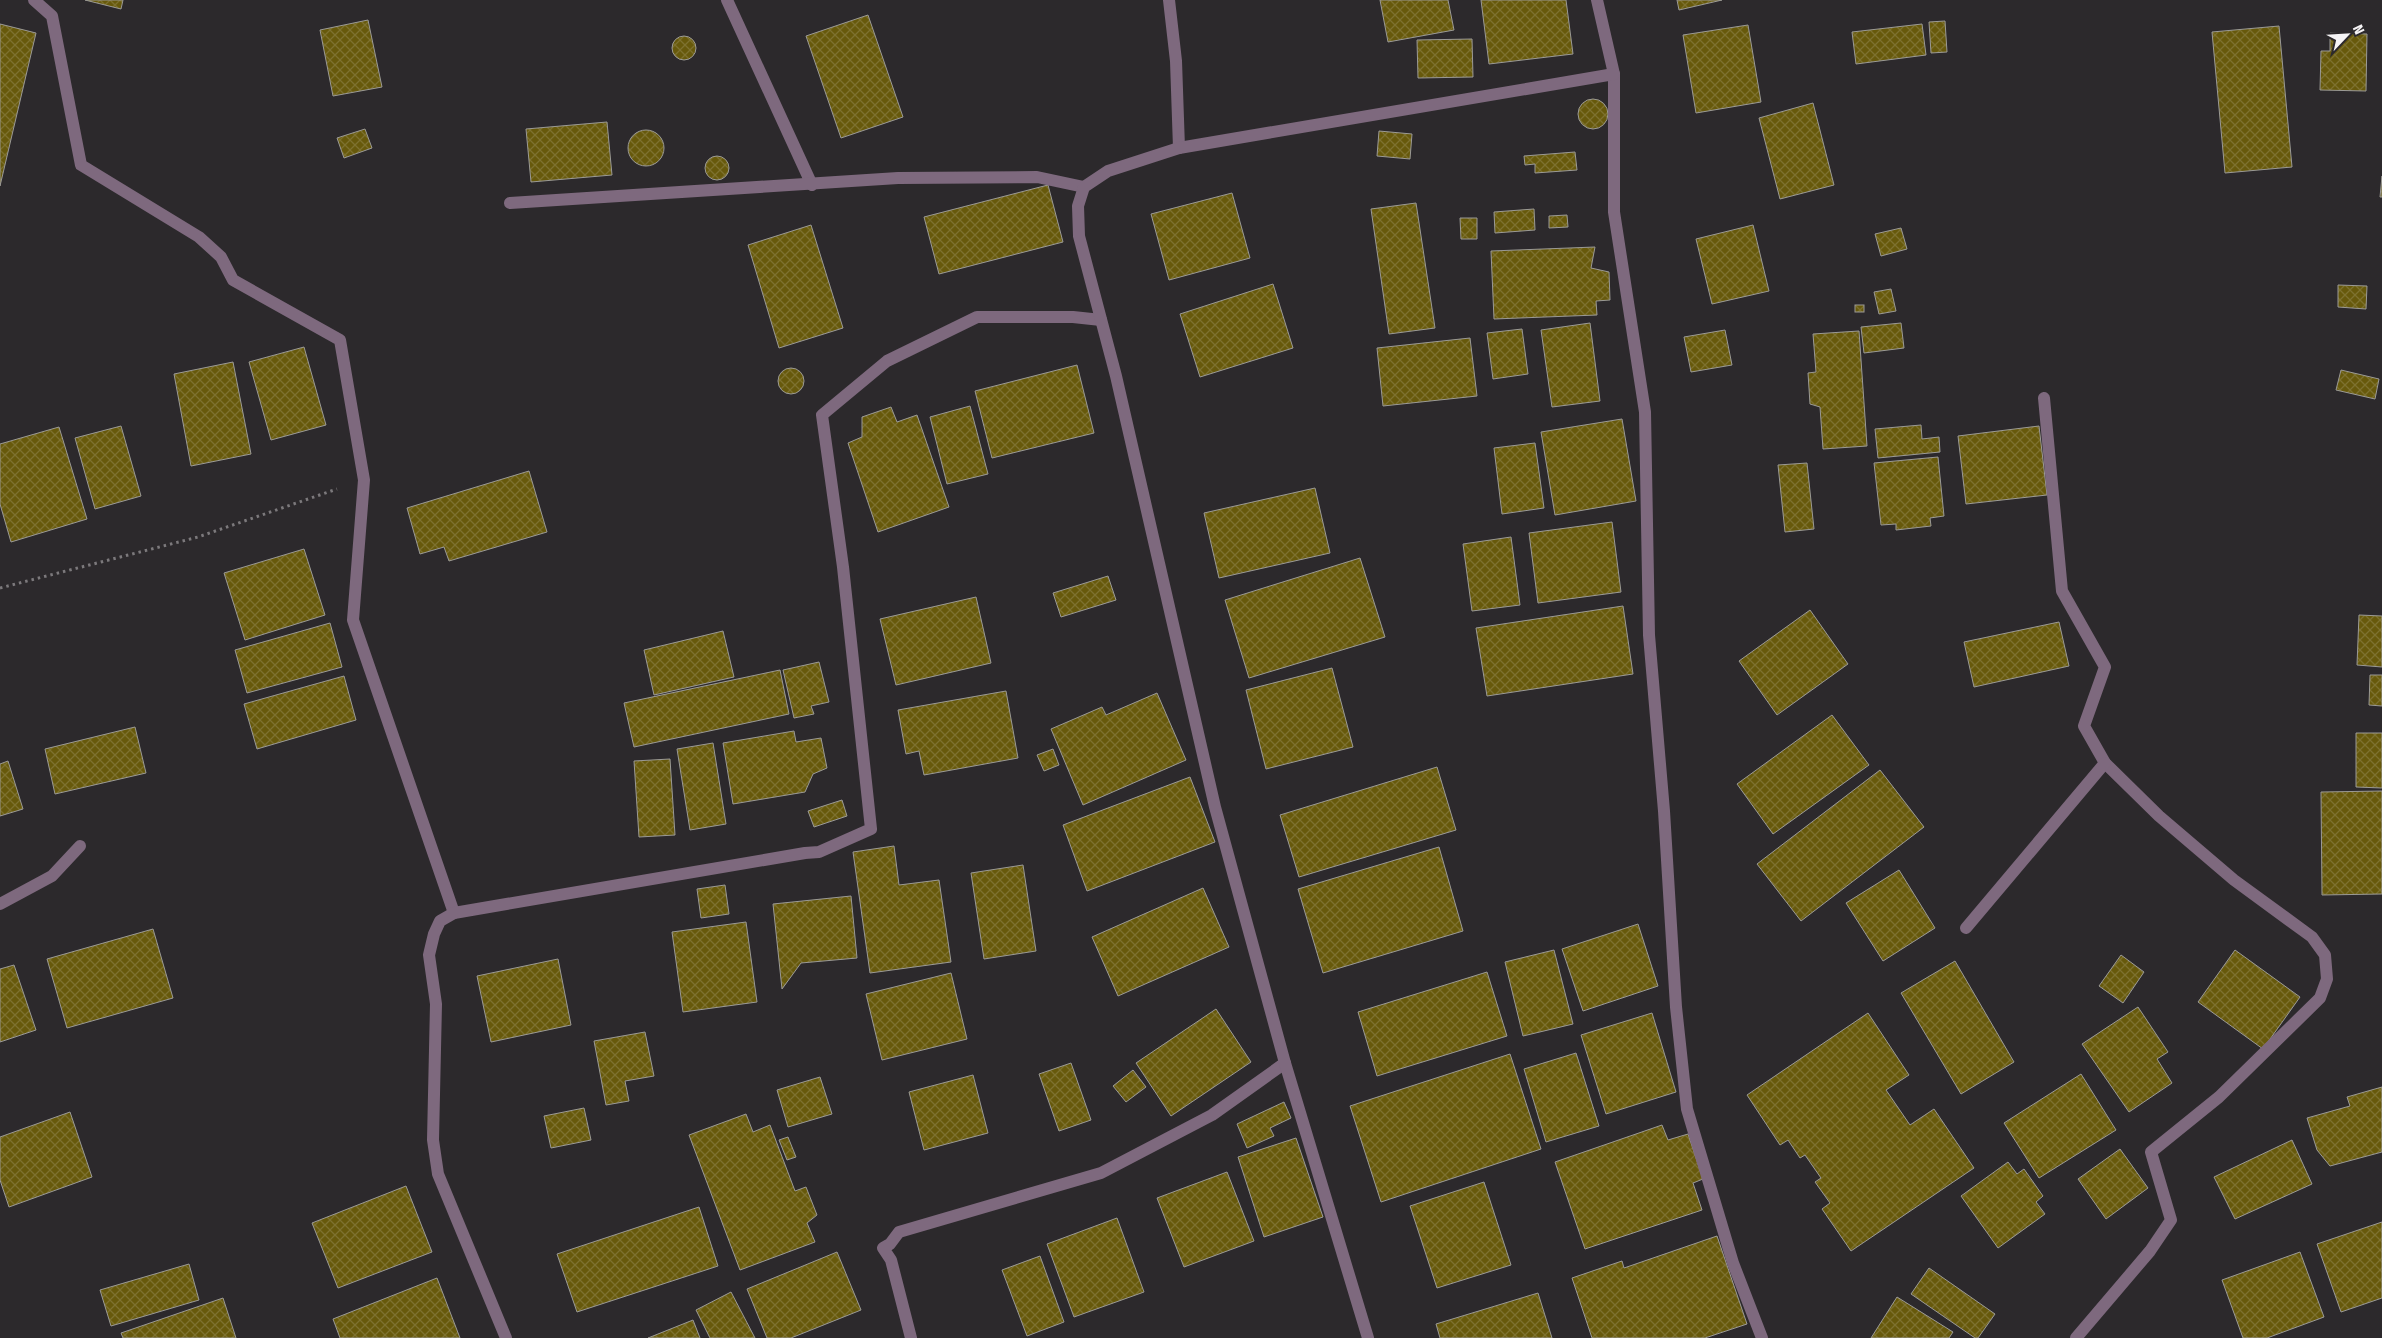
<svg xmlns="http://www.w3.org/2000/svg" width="2382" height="1338" font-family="'Fira Sans Condensed',sans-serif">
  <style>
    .building { fill: url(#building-cross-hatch); stroke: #9b9a96 }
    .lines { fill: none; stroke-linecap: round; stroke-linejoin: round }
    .path { stroke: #7c797c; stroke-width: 3; stroke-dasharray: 2.5 4; stroke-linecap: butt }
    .minor { stroke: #7e697e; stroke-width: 12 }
  </style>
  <defs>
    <pattern id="building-cross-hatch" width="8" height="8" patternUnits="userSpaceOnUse" patternTransform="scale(1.25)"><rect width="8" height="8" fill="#67590b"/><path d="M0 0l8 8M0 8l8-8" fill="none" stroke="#7d712f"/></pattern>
  </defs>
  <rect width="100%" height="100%" fill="#2c292c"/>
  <!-- building -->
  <g class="building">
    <path d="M85 0H123L121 9Z"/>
    <path d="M1380 0H1448L1454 30 1388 42Z"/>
    <path d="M1481 0H1566L1573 54 1489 64Z"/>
    <path d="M1677 0H1722L1679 10Z"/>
    <path d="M868 15 903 117 841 138 806 36Z"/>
    <path d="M368 20 382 87 333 96 320 30Z"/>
    <path d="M1945 21 1947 52 1931 53 1929 22Z"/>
    <path d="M0 24 36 33 0 186Z"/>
    <path d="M1922 24 1926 55 1856 64 1852 32Z"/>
    <path d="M1748 25 1761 102 1696 113 1683 35Z"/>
    <path d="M2279 26 2292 167 2225 173 2212 32Z"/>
    <path d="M2330 33 2367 34 2366 91 2320 90 2321 51H2330Z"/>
    <circle cx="684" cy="48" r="12"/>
    <path d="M1472 39 1473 77 1418 78 1417 40Z"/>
    <circle cx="1593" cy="114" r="15"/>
    <path d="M1813 103 1834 185 1780 199 1759 118Z"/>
    <path d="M607 122 612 175 531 182 526 129Z"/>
    <path d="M365 129 372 148 344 158 337 138Z"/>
    <circle cx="646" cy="148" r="18"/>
    <path d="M1379 131 1412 134 1410 159 1377 156Z"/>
    <path d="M1575 152 1577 170 1535 173V164L1525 165 1524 156Z"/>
    <circle cx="717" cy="168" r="12"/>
    <path d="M2382 176V197H2380Z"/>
    <path d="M1048 185 1063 242 939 274 924 217Z"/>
    <path d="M1232 193 1250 258 1169 280 1151 214Z"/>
    <path d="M1416 203 1435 328 1389 334 1371 209Z"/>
    <path d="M1534 209 1535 230 1495 233 1494 212Z"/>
    <path d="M1567 215 1568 227 1549 228V216Z"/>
    <path d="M1460 218H1477V239H1461Z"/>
    <path d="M811 225 843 328 779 348 748 245Z"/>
    <path d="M1753 225 1769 291 1712 304 1696 239Z"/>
    <path d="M1901 228 1907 249 1881 256 1875 234Z"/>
    <path d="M1595 247 1591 268 1609 272 1610 300 1596 301 1597 315 1494 319 1491 251Z"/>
    <path d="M1273 284 1293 348 1200 377 1180 314Z"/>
    <path d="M2338 285 2367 286 2366 309 2338 307Z"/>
    <path d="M1891 289 1896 311 1879 314 1874 292Z"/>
    <rect x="1855" y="305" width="9" height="7"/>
    <path d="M1590 323 1600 401 1552 407 1541 330Z"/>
    <path d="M1901 323 1904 348 1864 353 1861 327Z"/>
    <path d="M1522 329 1528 374 1493 379 1487 333Z"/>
    <path d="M1725 330 1732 365 1691 372 1684 337Z"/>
    <path d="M1859 331 1867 446 1823 449 1820 407 1810 404 1808 373 1816 372 1813 334Z"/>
    <path d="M1470 338 1477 396 1383 406 1377 348Z"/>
    <path d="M304 347 326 425 271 440 249 362Z"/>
    <path d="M233 362 251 454 191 466 174 374Z"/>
    <path d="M1077 365 1094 433 992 458 975 391Z"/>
    <circle cx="791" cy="381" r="13"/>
    <path d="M2341 370 2379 379 2375 399 2336 390Z"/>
    <path d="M970 406 988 474 947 484 930 417Z"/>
    <path d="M891 407 897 422 917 415 949 507 878 532 848 443 862 437V417Z"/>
    <path d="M1622 419 1636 501 1555 515 1541 432Z"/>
    <path d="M1921 425 1922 439 1939 437 1940 452 1878 458 1875 429Z"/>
    <path d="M121 426 141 496 95 509 75 438Z"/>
    <path d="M2039 426 2047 495 1966 504 1958 436Z"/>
    <path d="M59 427 87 519 11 542 0 504V444Z"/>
    <path d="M1535 443 1544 508 1502 514 1494 448Z"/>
    <path d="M1938 457 1944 516 1930 518 1931 526 1896 530V524L1881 525 1874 463Z"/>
    <path d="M1807 463 1814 529 1785 532 1778 465Z"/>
    <path d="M529 471 547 532 449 561 444 547 420 554 407 508Z"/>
    <path d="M1315 488 1330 553 1219 578 1204 513Z"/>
    <path d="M1612 522 1621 592 1538 603 1529 533Z"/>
    <path d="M1511 537 1520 605 1472 611 1463 544Z"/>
    <path d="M304 549 325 615 245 640 224 573Z"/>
    <path d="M1360 558 1385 637 1249 678 1225 600Z"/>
    <path d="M1108 576 1116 600 1061 617 1053 593Z"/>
    <path d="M976 597 991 663 896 685 880 619Z"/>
    <path d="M1623 606 1633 674 1487 696 1476 628Z"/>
    <path d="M1810 610 1848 664 1777 715 1739 661Z"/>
    <path d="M2359 615 2382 616V667L2357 665Z"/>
    <path d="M2059 622 2069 666 1974 687 1964 642Z"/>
    <path d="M330 623 342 667 247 693 235 650Z"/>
    <path d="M723 631 734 677 654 695 644 650Z"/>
    <path d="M819 662 829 702 811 706 814 714 794 718 783 670Z"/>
    <path d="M1332 668 1353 747 1266 769 1246 690Z"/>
    <path d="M780 670 789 714 634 747 624 703Z"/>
    <path d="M2370 675H2382V706L2369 705Z"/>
    <path d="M344 676 356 720 257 749 244 704Z"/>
    <path d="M1006 691 1018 758 924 775 919 751 906 754 898 710Z"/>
    <path d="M1157 693 1186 760 1083 805 1051 729 1102 707 1106 715Z"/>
    <path d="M1832 715 1869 765 1773 834 1737 784Z"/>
    <path d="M135 727 146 773 55 794 45 749Z"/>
    <path d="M794 731 796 742 821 738 827 768 813 774 805 792 733 804 723 743Z"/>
    <path d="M2356 733H2382V788L2356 787Z"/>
    <path d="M713 743 726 824 690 830 677 749Z"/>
    <path d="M1053 749 1059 765 1044 771 1037 755Z"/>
    <path d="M670 759 675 835 639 837 634 761Z"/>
    <path d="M8 761 23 809 0 816V764Z"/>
    <path d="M1437 767 1456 830 1299 877 1280 815Z"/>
    <path d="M1880 770 1924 827 1801 921 1757 864Z"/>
    <path d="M1190 777 1215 842 1087 891 1063 825Z"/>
    <path d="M2382 791V894L2322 895 2321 792Z"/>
    <path d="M842 800 847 816 814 827 808 811Z"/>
    <path d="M894 846 899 885 939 880 951 962 870 973 853 852Z"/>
    <path d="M1439 847 1463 931 1323 973 1298 889Z"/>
    <path d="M1023 865 1036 951 984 959 971 873Z"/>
    <path d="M1899 870 1935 928 1883 961 1846 903Z"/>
    <path d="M725 885 729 914 701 918 697 889Z"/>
    <path d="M1203 888 1229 947 1118 996 1092 937Z"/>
    <path d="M851 896 857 958 801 963 782 989 773 904Z"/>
    <path d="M746 922 757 1002 683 1012 672 932Z"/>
    <path d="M1638 924 1658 986 1583 1011 1562 949Z"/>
    <path d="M153 929 173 998 67 1028 47 959Z"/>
    <path d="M1554 950 1573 1024 1523 1036 1505 962Z"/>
    <path d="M2235 950 2300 997 2263 1049 2198 1002Z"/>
    <path d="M2121 955 2144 972 2123 1003 2099 986Z"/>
    <path d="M558 959 571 1025 491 1042 477 976Z"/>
    <path d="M1955 961 2014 1062 1961 1094 1901 993Z"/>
    <path d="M14 965 36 1030 0 1042V969Z"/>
    <path d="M1487 972 1507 1036 1377 1076 1358 1012Z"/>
    <path d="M951 973 967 1039 882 1060 866 994Z"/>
    <path d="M2138 1007 2168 1052 2157 1059 2172 1083 2129 1112 2082 1044Z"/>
    <path d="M1216 1009 1251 1062 1171 1116 1136 1063Z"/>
    <path d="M1652 1013 1676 1092 1606 1114 1581 1035Z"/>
    <path d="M1868 1013 1909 1075 1886 1090 1910 1125 1934 1109 1974 1168 1851 1251 1822 1209 1830 1203 1815 1182 1821 1178 1805 1155 1800 1158 1788 1140 1780 1145 1747 1095Z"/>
    <path d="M645 1032 654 1076 625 1081 629 1101 606 1105 594 1041Z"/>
    <path d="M1576 1053 1599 1126 1546 1142 1524 1069Z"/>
    <path d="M1510 1054 1541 1149 1381 1202 1350 1106Z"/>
    <path d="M1071 1063 1091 1120 1059 1131 1039 1074Z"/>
    <path d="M1133 1070 1146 1087 1126 1102 1113 1086Z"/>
    <path d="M2081 1074 2116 1130 2039 1178 2004 1123Z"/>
    <path d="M973 1075 988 1133 924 1150 909 1092Z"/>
    <path d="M820 1077 832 1114 788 1127 777 1090Z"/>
    <path d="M2382 1087V1152L2330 1166 2317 1150 2307 1118 2350 1106 2347 1097Z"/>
    <path d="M1284 1102 1291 1118 1270 1128 1274 1136 1247 1148 1237 1124Z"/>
    <path d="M584 1108 591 1140 551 1148 544 1116Z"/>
    <path d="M70 1112 92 1177 9 1207 0 1180V1137Z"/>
    <path d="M746 1114 753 1132 770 1125 795 1191 806 1187 817 1215 807 1223 815 1242 740 1270 689 1135Z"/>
    <path d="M1662 1125 1668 1140 1688 1134 1703 1179 1693 1183 1702 1210 1585 1249 1555 1162Z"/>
    <path d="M788 1137 796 1157 787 1160 779 1140Z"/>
    <path d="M1296 1138 1323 1217 1264 1237 1238 1157Z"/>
    <path d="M2292 1140 2312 1184 2235 1219 2214 1177Z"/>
    <path d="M2120 1149 2148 1188 2106 1219 2078 1179Z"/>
    <path d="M2008 1162 2017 1174 2024 1169 2043 1196 2036 1202 2045 1214 1998 1248 1961 1196Z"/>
    <path d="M1227 1172 1254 1241 1184 1267 1157 1198Z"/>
    <path d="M1484 1182 1511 1265 1437 1288 1410 1206Z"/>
    <path d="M406 1186 432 1252 338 1288 312 1223Z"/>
    <path d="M699 1207 718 1266 577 1312 557 1254Z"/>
    <path d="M1117 1218 1144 1292 1074 1317 1047 1244Z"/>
    <path d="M2382 1222V1298L2341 1312 2317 1244Z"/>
    <path d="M1717 1236 1747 1324 1705 1338H1592L1572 1278 1622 1261 1624 1268Z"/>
    <path d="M837 1252 861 1310 791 1338H767L747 1289Z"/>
    <path d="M2300 1252 2324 1317 2267 1338H2243L2222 1280Z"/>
    <path d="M1040 1256 1064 1322 1027 1336 1002 1270Z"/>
    <path d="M189 1264 199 1300 111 1326 100 1290Z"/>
    <path d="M1929 1268 1995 1314 1978 1338H1975L1911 1294Z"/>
    <path d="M437 1278 460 1338H340L333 1319Z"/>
    <path d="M731 1292 755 1338H710L696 1310Z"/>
    <path d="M1538 1293 1552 1338H1440L1436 1324Z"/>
    <path d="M1897 1297 1953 1332 1949 1338H1871Z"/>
    <path d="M223 1298 236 1338H123L121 1333Z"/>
    <path d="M693 1320 700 1338H648Z"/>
  </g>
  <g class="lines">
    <!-- path -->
    <path class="path" d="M0 588 198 537 337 489"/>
    <!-- minor -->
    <g class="minor">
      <path d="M34 0 52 16 81 165 199 237 221 257 233 280 340 340 364 480 353 620 454 913"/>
      <path d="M727 0 812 185"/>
      <path d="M1169 0 1176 61 1179 148"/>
      <path d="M1597 0 1614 74V212L1645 412 1649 635 1664 811 1676 1007 1687 1109 1733 1263 1762 1338"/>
      <path d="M510 203 898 178 1037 177 1084 187"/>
      <path d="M2044 398 2062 591 2105 667 2084 726 2105 763 2159 816 2234 880 2312 937 2325 955 2327 979 2320 998 2219 1097 2151 1152 2171 1220 2150 1251 2076 1338"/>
      <path d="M0 904 52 876 80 846"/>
      <path d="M1966 928 2105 763"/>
      <path d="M506 1338 438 1174 433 1140 436 1004 429 955 434 934 440 921 454 913 805 853 819 852 871 829 843 567 822 415 887 361 977 317H1073L1101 320"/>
      <path d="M911 1338 891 1260 883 1248 890 1244 899 1232 1101 1173 1212 1115 1285 1063"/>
      <path d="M1368 1338 1285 1063 1215 807 1116 376 1079 236 1078 206 1084 187 1108 171 1179 148 1614 74"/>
    </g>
  </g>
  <!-- north arrow -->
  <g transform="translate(2347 35) rotate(65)" stroke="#2c292c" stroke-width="4" paint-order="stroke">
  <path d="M0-4L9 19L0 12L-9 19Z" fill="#f6f4f6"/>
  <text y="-8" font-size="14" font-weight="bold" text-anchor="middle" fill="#f6f4f6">N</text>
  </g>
</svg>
